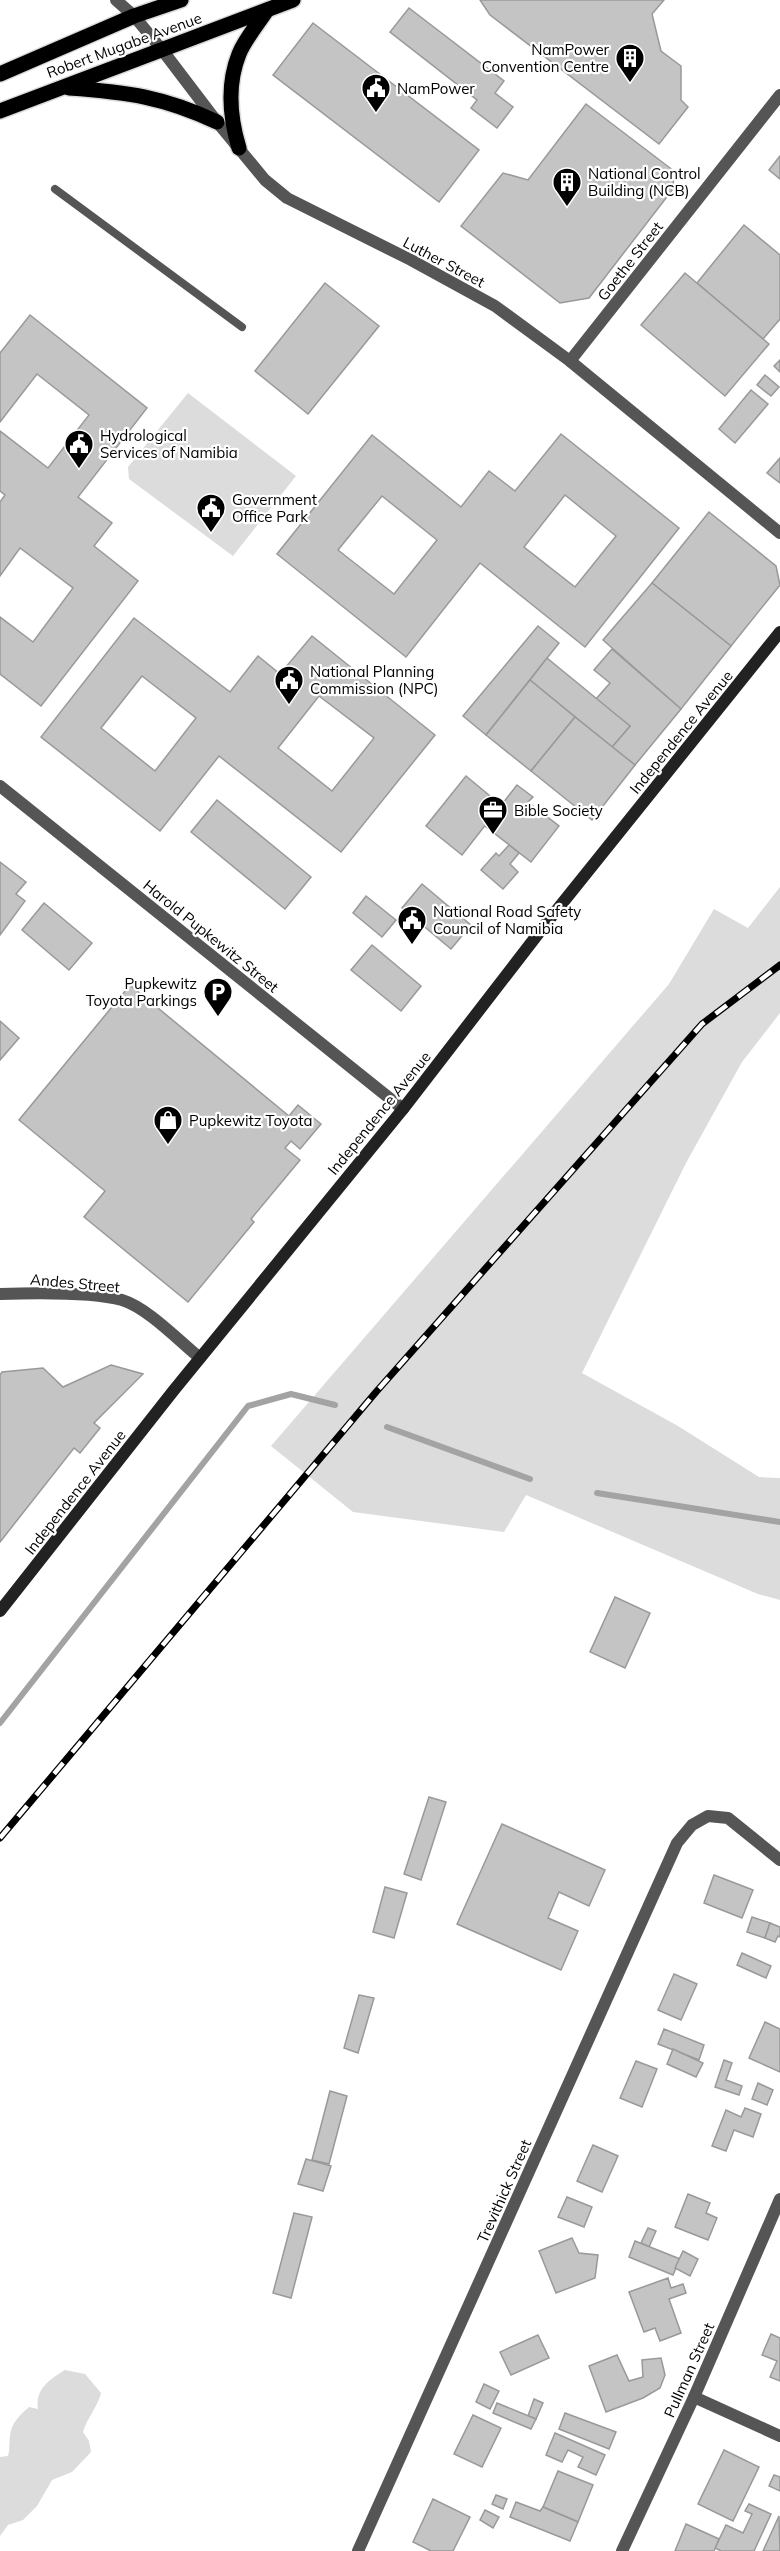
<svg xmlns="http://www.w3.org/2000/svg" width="780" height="2551" font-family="Mulish,sans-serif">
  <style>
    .green { fill: #dcdcdc }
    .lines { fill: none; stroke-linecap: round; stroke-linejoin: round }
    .stream { stroke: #a3a3a3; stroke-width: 6 }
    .building { fill: #c4c4c4; stroke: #999; stroke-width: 1.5; fill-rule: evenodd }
    .primary-casing { stroke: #dbdbdb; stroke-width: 18 }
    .lane { stroke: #555; stroke-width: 8 }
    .street { stroke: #555; stroke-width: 12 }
    .secondary { stroke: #222; stroke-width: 12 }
    .primary { stroke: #000; stroke-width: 15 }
    .rail-casing { stroke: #000; stroke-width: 7 }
    .rail { stroke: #fff; stroke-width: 4.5; stroke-dasharray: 14; stroke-linecap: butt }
    .labels { text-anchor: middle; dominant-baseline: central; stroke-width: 4.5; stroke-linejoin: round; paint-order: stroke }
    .street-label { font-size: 15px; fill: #000; stroke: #fff }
    .poi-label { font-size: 15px; fill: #000; stroke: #fff; text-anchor: start }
  </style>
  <rect width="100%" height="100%" fill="#fff"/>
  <!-- green -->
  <g class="green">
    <path d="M188 393 296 476 233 556 129 479 128 467Z"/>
    <path d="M780 887V1013L742 1062 686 1163 582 1373 678 1426 759 1477 780 1478V1600L758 1594 526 1495 504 1532 353 1512 271 1446 669 984 714 909 748 928Z"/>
    <path d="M65 2370 85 2374 101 2393C97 2408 87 2418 83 2432L89 2441 91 2452 72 2472 52 2480 37 2506 23 2520 8 2525 0 2536V2457L8 2456C10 2449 9 2444 10 2436 11 2423 20 2415 29 2407L38 2409C35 2389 49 2380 65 2370Z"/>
  </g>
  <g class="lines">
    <!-- stream -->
    <g class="stream">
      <path d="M387 1427 530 1479"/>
      <path d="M597 1493 780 1522"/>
      <path d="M0 1723 248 1406 291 1394 335 1405"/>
    </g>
  </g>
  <!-- building -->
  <g class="building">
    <path d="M480 0H664L652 14 661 51 681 66V100L688 107 659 144 490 15Z"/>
    <path d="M409 8 504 81 495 93 513 107 497 128 471 108 477 100 390 32Z"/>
    <path d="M313 23 479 150 439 202 273 75Z"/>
    <path d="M586 104 674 171 673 189 589 298 560 303 461 226 503 173 528 180Z"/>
    <path d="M780 156V179L769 170Z"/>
    <path d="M744 225 780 255V319L763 339 697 283Z"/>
    <path d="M685 273 769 344 725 396 641 325Z"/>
    <path d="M325 283 379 326 308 414 255 371Z"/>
    <path d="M30 315 147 408 78 497 112 523 94 546 138 581 41 706 0 674V617L33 642 73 588 20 548 0 576V502L5 495 0 491V431L48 468 89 415 37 374 0 422V353Z"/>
    <path d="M780 360V372L774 366Z"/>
    <path d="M765 375 779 387 771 396 757 385Z"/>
    <path d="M751 390 768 404 735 443 719 429Z"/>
    <path d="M561 434 679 528 585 647 480 563 406 657 277 554 372 435 461 507 489 471 515 491ZM565 495 616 536 575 587 524 547ZM382 496 437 540 394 594 338 550Z"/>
    <path d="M780 458V483L767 473Z"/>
    <path d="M709 512 776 566 780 585 731 646 652 583Z"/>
    <path d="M652 583 731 646 681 709 603 640Z"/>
    <path d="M134 618 230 692 258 656 280 674 312 636 435 735 341 852 219 756 160 831 41 737ZM142 676 196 718 155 771 101 728ZM319 696 374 738 332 791 278 748Z"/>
    <path d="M538 626 559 643 486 735 463 716Z"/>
    <path d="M612 649 681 709 635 765 612 747 630 726 596 699 610 683 594 670Z"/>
    <path d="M547 658 630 726 612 747 530 680Z"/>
    <path d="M530 680 575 717 531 771 486 735Z"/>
    <path d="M575 717 635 765 592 820 531 771Z"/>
    <path d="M466 776 501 805 462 855 426 826Z"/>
    <path d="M517 785 533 797 528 802 559 826 531 862 485 826Z"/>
    <path d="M217 800 311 877 285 909 191 832Z"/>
    <path d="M509 845 519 853 510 864 518 872 503 889 481 870 496 853 499 856Z"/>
    <path d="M0 862 26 882 16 894 25 901 0 935Z"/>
    <path d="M422 884 471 925 451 949 402 908Z"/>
    <path d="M366 896 396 920 382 937 353 913Z"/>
    <path d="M44 903 92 943 69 970 22 930Z"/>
    <path d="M372 945 421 986 401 1011 351 970Z"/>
    <path d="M130 985 289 1116 298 1105 321 1124 300 1149 291 1141 285 1148 300 1160 251 1219 254 1222 188 1302 84 1217 105 1191 19 1120Z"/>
    <path d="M0 1021 19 1038 0 1060Z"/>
    <path d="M111 1365 143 1374 94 1423 100 1428 80 1453 74 1448 0 1542V1375L2 1372 43 1368 63 1387Z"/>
    <path d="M615 1597 650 1613 625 1668 590 1652Z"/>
    <path d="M429 1797 446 1802 421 1880 404 1874Z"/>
    <path d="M502 1824 605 1870 589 1906 559 1892 548 1918 578 1931 561 1970 457 1924Z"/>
    <path d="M714 1875 753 1890 742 1918 704 1903Z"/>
    <path d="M385 1887 407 1893 394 1938 373 1932Z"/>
    <path d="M752 1917 770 1923 765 1938 747 1932Z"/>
    <path d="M770 1923 780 1927V1937L778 1936 775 1942 765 1938Z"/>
    <path d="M742 1953 771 1966 766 1978 737 1965Z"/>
    <path d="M674 1974 697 1984 681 2020 658 2010Z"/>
    <path d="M359 1995 374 1998 358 2053 344 2048Z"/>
    <path d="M765 2022 780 2029V2072L749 2058Z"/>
    <path d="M664 2029 704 2045 699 2060 658 2044Z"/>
    <path d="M673 2049 703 2063 696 2077 667 2064Z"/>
    <path d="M724 2060 732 2063 726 2080 742 2086 739 2095 715 2087Z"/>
    <path d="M636 2061 657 2069 642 2107 620 2098Z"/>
    <path d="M758 2083 773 2090 767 2105 752 2099Z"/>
    <path d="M330 2091 347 2096 329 2164 312 2160Z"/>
    <path d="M745 2108 761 2114 753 2137 734 2130 726 2151 712 2146 726 2110 741 2117Z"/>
    <path d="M593 2145 618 2156 602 2192 577 2181Z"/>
    <path d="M306 2159 331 2166 323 2191 298 2184Z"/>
    <path d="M688 2194 710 2203 706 2213 717 2218 708 2240 675 2227Z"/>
    <path d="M567 2197 592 2207 584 2227 558 2217Z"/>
    <path d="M294 2213 312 2217 291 2298 273 2293Z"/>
    <path d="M648 2228 656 2231 649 2247 641 2243Z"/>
    <path d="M572 2238 579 2253 598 2255 595 2278 556 2293 539 2251Z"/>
    <path d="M635 2241 680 2259 673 2275 629 2257Z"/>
    <path d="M683 2251 698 2259 690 2276 675 2268Z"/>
    <path d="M668 2278 671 2288 683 2284 686 2293 669 2299 681 2333 660 2341 655 2328 644 2332 629 2292Z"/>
    <path d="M771 2334 780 2338V2381L770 2377 777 2361 762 2355Z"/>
    <path d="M538 2335 549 2358 511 2375 500 2352Z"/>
    <path d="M617 2355 629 2381 643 2377 642 2360 661 2358 665 2375 660 2388 643 2398 606 2412 589 2366Z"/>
    <path d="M484 2384 499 2391 490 2409 476 2402Z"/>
    <path d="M534 2399 543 2403 536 2419 528 2416Z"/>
    <path d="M497 2403 536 2419 531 2429 493 2413Z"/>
    <path d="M565 2413 616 2432 609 2449 559 2429Z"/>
    <path d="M473 2415 501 2428 482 2467 454 2454Z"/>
    <path d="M555 2433 605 2455 596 2475 578 2467 583 2457 568 2450 562 2462 546 2455Z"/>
    <path d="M724 2450 759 2467 733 2521 698 2504Z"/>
    <path d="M558 2471 593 2485 578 2522 543 2507Z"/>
    <path d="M774 2475 780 2477V2491L769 2486Z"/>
    <path d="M496 2495 507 2499 503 2509 492 2504Z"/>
    <path d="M433 2499 470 2517 453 2551H431L413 2542Z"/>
    <path d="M516 2502 540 2511 543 2507 578 2522 570 2541 510 2517Z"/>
    <path d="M749 2504 771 2514 754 2551H721L715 2548 726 2525 743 2533 752 2514 745 2511Z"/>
    <path d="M485 2510 499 2517 493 2528 480 2520Z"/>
    <path d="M779 2516 780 2551H763Z"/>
    <path d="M686 2524 719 2539 714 2551H675Z"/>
  </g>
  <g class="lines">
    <!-- primary casing -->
    <g class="primary-casing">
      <g id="primary">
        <path d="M0 74 134 16 181 0"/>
        <path d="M69 88C127 92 164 97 217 122"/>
        <path d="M0 111 293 0"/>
        <path d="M239 148C230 118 227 84 239 54 245 39 258 24 267 10"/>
      </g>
    </g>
    <!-- lane -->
    <path class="lane" d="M55 189 242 327"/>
    <!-- street -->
    <g class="street">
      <path d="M116 0 134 16 163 51 217 122 265 180 287 198 411 260 495 306 570 361 780 533"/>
      <path d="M570 361 780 95"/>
      <path d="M0 786 403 1109"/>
      <path d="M0 1294C32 1293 92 1292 122 1300 148 1308 179 1341 200 1358"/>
      <path d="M694 2397 780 2436"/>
      <path d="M358 2551 677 1843 692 1825 708 1816 728 1818 780 1860"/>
      <path d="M622 2551 694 2397 780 2199"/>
    </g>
    <!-- secondary -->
    <path class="secondary" d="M0 1611 174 1390 403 1109 548 921 780 632"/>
    <!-- primary -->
    <use href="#primary" class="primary"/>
    <!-- rail casing -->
    <g class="rail-casing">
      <path id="rail" d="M0 1838 376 1392 702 1024 780 965"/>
    </g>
    <!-- rail -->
    <use href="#rail" class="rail"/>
  </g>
  <!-- icons -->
  <defs>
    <g id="building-pin" transform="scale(1.5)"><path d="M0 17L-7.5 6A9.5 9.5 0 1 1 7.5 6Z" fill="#000" stroke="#fff"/><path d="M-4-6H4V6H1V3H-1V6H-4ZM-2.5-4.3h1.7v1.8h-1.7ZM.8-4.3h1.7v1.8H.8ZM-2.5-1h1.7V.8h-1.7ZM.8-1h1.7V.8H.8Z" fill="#fff"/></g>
    <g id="civic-pin" transform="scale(1.5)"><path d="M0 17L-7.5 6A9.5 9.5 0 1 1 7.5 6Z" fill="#000" stroke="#fff"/><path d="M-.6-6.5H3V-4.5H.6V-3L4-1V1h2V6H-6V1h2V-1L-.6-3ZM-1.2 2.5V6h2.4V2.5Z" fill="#fff"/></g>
    <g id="office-pin" transform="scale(1.5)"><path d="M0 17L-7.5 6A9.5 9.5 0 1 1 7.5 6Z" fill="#000" stroke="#fff"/><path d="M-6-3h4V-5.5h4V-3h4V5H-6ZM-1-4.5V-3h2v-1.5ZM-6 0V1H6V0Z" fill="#fff"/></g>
    <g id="parking-pin" transform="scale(1.5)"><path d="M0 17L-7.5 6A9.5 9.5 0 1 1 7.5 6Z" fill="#000" stroke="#fff"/><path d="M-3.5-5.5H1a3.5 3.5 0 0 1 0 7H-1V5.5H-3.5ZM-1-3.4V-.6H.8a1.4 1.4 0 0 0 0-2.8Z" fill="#fff"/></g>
    <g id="shop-pin" transform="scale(1.5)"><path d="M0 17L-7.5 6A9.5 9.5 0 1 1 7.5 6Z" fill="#000" stroke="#fff"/><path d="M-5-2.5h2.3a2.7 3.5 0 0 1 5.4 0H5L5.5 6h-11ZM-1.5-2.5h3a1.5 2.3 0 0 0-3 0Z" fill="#fff"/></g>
  </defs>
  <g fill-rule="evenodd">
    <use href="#building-pin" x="630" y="58"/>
    <use href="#civic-pin" x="376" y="88"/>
    <use href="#building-pin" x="567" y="182"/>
    <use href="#civic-pin" x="79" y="444"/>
    <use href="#civic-pin" x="211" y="508"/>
    <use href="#civic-pin" x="289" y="680"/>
    <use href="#office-pin" x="493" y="810"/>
    <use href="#civic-pin" x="412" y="920"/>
    <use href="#parking-pin" x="218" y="992"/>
    <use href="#shop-pin" x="168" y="1120"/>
  </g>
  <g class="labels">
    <!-- street labels -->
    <g class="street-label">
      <text transform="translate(124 45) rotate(-20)">Robert Mugabe Avenue</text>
      <text transform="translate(630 261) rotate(-52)">Goethe Street</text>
      <text transform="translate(444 262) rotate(28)">Luther Street</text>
      <text transform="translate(681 732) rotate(-51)">Independence Avenue</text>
      <text transform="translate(211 936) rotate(39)">Harold Pupkewitz Street</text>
      <text transform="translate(379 1113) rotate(-51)">Independence Avenue</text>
      <text transform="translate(75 1283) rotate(5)">Andes Street</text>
      <text transform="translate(75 1492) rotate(-52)">Independence Avenue</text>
      <text transform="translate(504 2191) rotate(-66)">Trevithick Street</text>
      <text transform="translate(689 2370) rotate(-66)">Pullman Street</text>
    </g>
    <!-- poi labels -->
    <g class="poi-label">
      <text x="609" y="49" text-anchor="end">NamPower<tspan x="609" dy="17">Convention Centre</tspan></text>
      <text x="397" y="88">NamPower</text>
      <text x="588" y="173">National Control<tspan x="588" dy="17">Building (NCB)</tspan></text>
      <text x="100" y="435">Hydrological<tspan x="100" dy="17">Services of Namibia</tspan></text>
      <text x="232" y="499">Government<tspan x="232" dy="17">Office Park</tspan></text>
      <text x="310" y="671">National Planning<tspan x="310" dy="17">Commission (NPC)</tspan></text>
      <text x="514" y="810">Bible Society</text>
      <text x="433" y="911">National Road Safety<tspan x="433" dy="17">Council of Namibia</tspan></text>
      <text x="197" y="983" text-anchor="end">Pupkewitz<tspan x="197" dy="17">Toyota Parkings</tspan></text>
      <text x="189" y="1120">Pupkewitz Toyota</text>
    </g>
  </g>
</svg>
